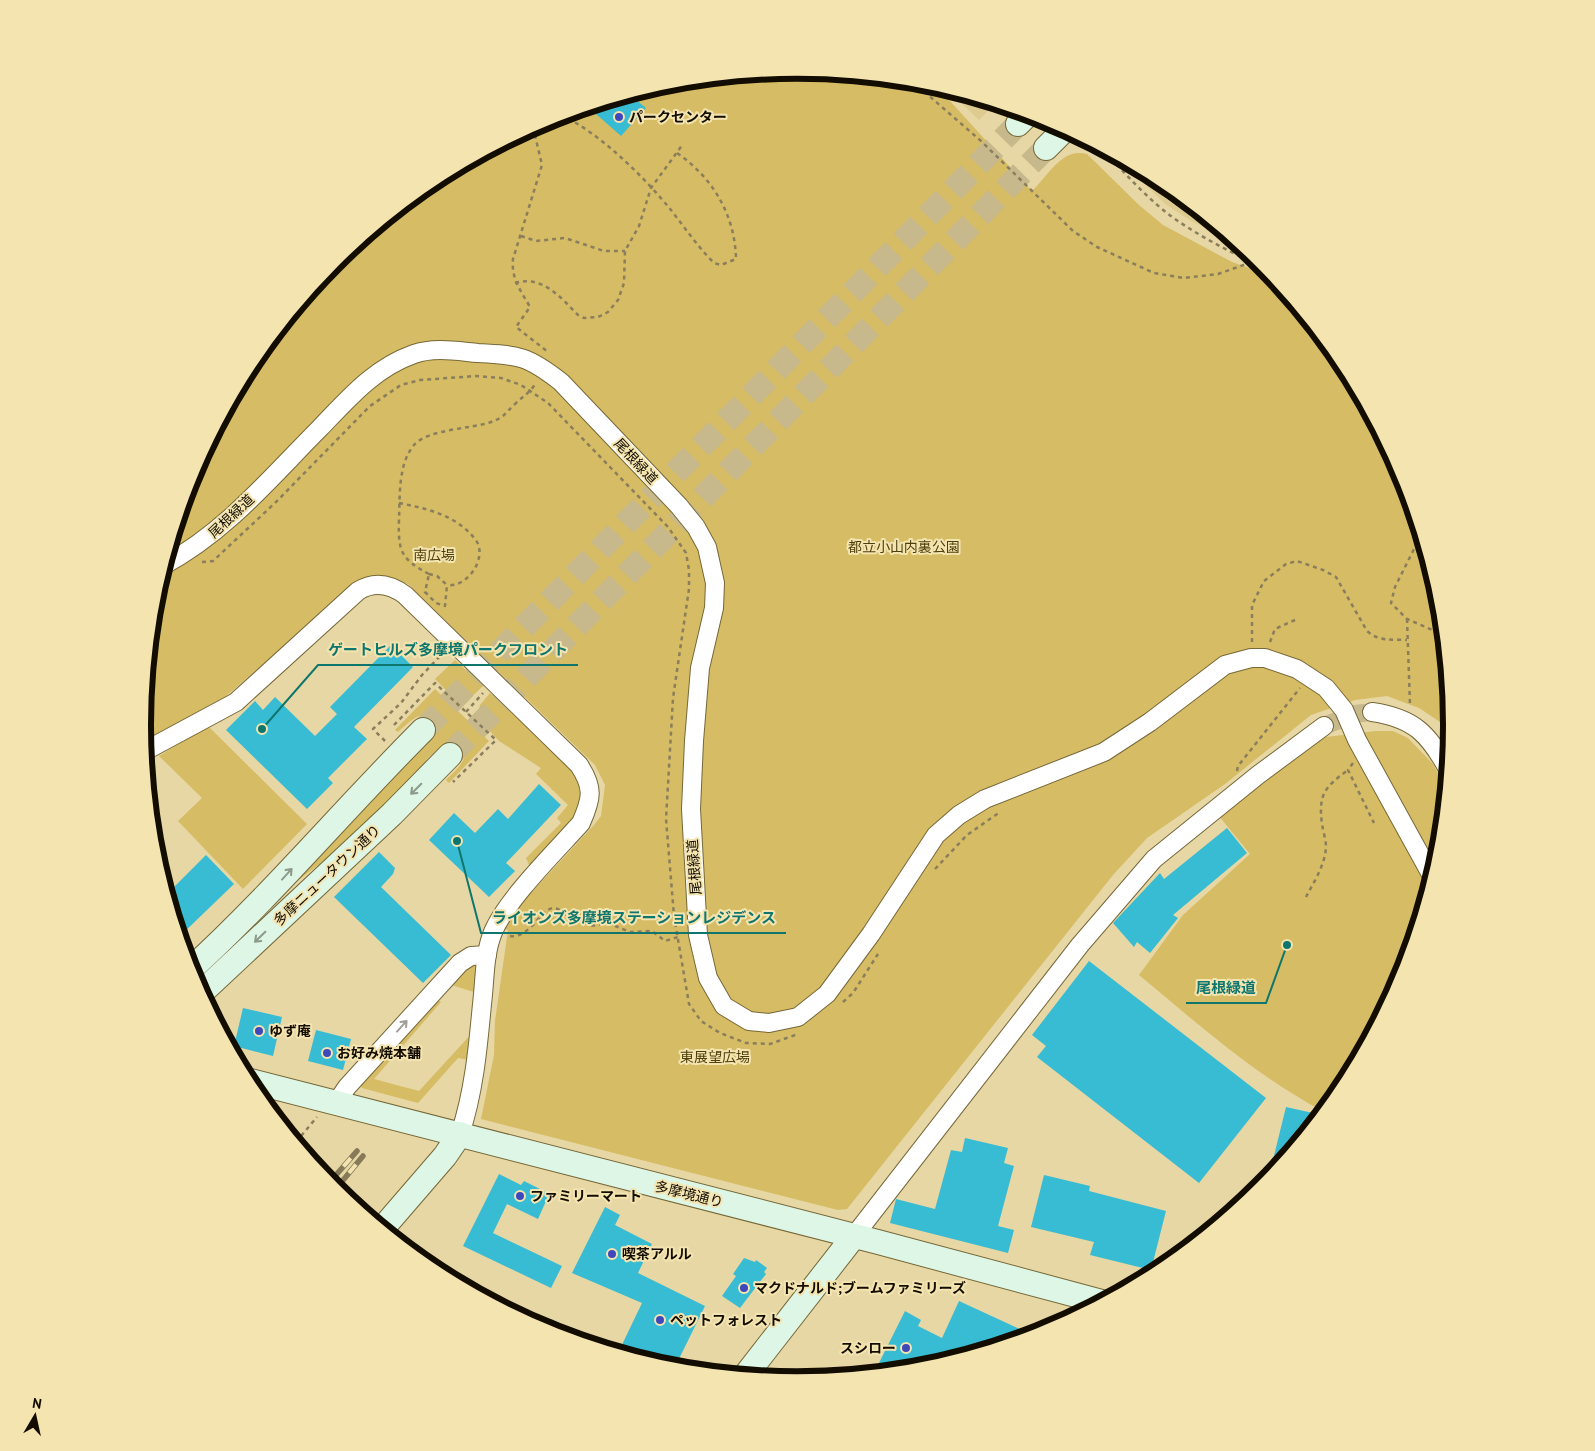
<svg xmlns="http://www.w3.org/2000/svg" width="1595" height="1451" font-family="'PT Sans','Noto Sans JP',sans-serif">
  <style>
    .built { fill: #decb90 }
    .green { fill: #d6bc64 }
    .building { fill: #37bcd4 }
    .lines { fill: none; stroke-linecap: round; stroke-linejoin: round }
    .street-tunnel { stroke: #c7b98b; stroke-width: 18; stroke-dasharray: 18 9; stroke-linecap: butt }
    .secondary-tunnel { stroke: #c7b98b; stroke-width: 24; stroke-dasharray: 24 12; stroke-linecap: butt }
    .street-casing { stroke: #766838; stroke-width: 20 }
    .secondary-casing { stroke: #766838; stroke-width: 26 }
    .path { stroke: #8a7e5c; stroke-width: 2.5; stroke-dasharray: 4 4; stroke-linecap: butt }
    .street { stroke: #fff; stroke-width: 18 }
    .secondary { stroke: #def6e5; stroke-width: 24 }
    .rail-casing { stroke: #867a59; stroke-width: 5.5 }
    .rail { stroke: #f4e4b0; stroke-width: 4; stroke-dasharray: 11; stroke-linecap: butt }
    .oneway { stroke: #8d9989 }
    .oneway2 { stroke: #a19e99 }
    .poi-dot { fill: #3d48bb; stroke: #f4e4b0; stroke-width: 2 }
    .labels { text-anchor: middle; dominant-baseline: central; stroke-width: 4; stroke-linejoin: round; paint-order: stroke }
    .poi-label { font-size: 14px; font-weight: bold; fill: #130d00; stroke: #f4e4b0; text-anchor: start }
    .street-label { font-size: 14px; fill: #130d00; stroke: #f4e4b0 }
    .park-label { font-size: 14px; fill: #4d3f0b; stroke: #f4e4b0 }
    .rim { fill: none; stroke: #130d00; stroke-width: 6 }
    .leader { fill: none; stroke: #0f766e; stroke-width: 2 }
    .callout-dot { fill: #0f766e; stroke: #f4e4b0; stroke-width: 2 }
    .callout-label { font-size: 15px; text-anchor: middle; font-weight: bold; fill: #0f766e; stroke: #f4e4b0; stroke-width: 4; stroke-linejoin: round; paint-order: stroke }
  </style>
  <rect width="100%" height="100%" fill="#e7d7a4"/>
  <!-- built -->
  <g class="built">
    <path d="M947 89 995 104 979 120Z"/>
    <path d="M1118 157 1162 181 1234 240 1193 222 1165 204Z"/>
  </g>
  <!-- green -->
  <g class="green">
    <path d="M797 70 927 83 950 101 1032 191C1048 176 1062 147 1087 154L1139 205 1163 225 1232 262 1273 276 1343 362 1403 475 1440 598 1453 726 1452 734 1443 724 1419 708 1387 696 1355 700 1311 715 1225 784 1147 838 1113 875 847 1209 838 1210 481 1119 494 1055 495 1021 508 930 503 929 514 911 594 825 601 816 605 785 595 765 408 584 380 576 369 578 339 599 225 697 144 741 142 725 155 597 192 474 253 361 334 262 434 180 547 120 670 83Z"/>
    <path d="M455 660 483 686C460 710 455 699 435 679Z"/>
    <path d="M435 689 489 741 449 783 446 780C455 771 471 758 464 743 450 737 436 751 426 760L429 763 343 846 292 885 429 738 436 727 437 720 432 713C417 713 408 723 398 732L395 730Z"/>
    <path d="M490 693C517 718 551 740 574 769 578 775 581 783 584 790L576 818 531 869 526 858 561 823 557 818 568 805 536 774 541 768 499 741 477 717 480 705Z"/>
    <path d="M208 726 307 824 243 889 178 821 202 798 159 756Z"/>
    <path d="M1376 731H1393L1408 738 1433 764 1447 790 1440 854 1403 977 1342 1090 1324 1112C1255 1075 1199 1025 1139 975L1183 915 1250 854 1218 815 1298 753 1326 737Z"/>
    <path d="M473 964 478 967 477 993 448 984Z"/>
    <path d="M435 998 441 1002 374 1079 419 1091 474 1031 469 1060 458 1058 418 1103 362 1088 360 1084Z"/>
  </g>
  <!-- building -->
  <g class="building">
    <path d="M630 95 646 108 621 136 588 107Z"/>
    <path d="M391 645 413 667 354 727 367 739 328 778 333 783 307 809 226 730 255 701 263 710 275 697 315 736 337 714 330 707Z"/>
    <path d="M539 784 561 805 506 863 515 871 489 897 429 840 454 813 475 833 498 809 508 819Z"/>
    <path d="M1227 828 1247 853 1173 915 1178 918 1150 953 1137 942 1134 947 1113 923 1160 873 1164 879Z"/>
    <path d="M379 852 395 868 393 874 381 887 451 955 423 983 334 897Z"/>
    <path d="M206 855 234 884 180 936 167 894Z"/>
    <path d="M1089 961 1266 1098 1199 1183 1037 1057 1046 1046 1032 1035Z"/>
    <path d="M243 1008 282 1017 273 1056 234 1046Z"/>
    <path d="M316 1030 351 1039 343 1070 308 1061Z"/>
    <path d="M1286 1107 1322 1115 1268 1180Z"/>
    <path d="M965 1138 1008 1148 1004 1163 1014 1166 998 1226 1014 1230 1008 1253 890 1223 896 1199 935 1209 951 1150 962 1152Z"/>
    <path d="M499 1174 521 1185 524 1181 546 1192 547 1199 538 1219 507 1204 493 1233 562 1266 551 1288 463 1246Z"/>
    <path d="M1044 1175 1090 1186 1089 1191 1166 1211 1151 1270 1090 1255 1094 1242 1031 1227Z"/>
    <path d="M605 1207 620 1215 615 1225 652 1244 638 1273 705 1306 674 1369 618 1353 642 1303 572 1273Z"/>
    <path d="M744 1258 755 1262 756 1260 767 1268 764 1272 766 1274 740 1308 722 1296 736 1276 733 1274Z"/>
    <path d="M959 1301 1024 1331 1020 1340 925 1368 892 1372 878 1365 905 1311 921 1320 918 1326 942 1338Z"/>
    <path d="M551 1319 587 1336 585 1343 545 1330Z"/>
  </g>
  <g class="lines">
    <!-- street-tunnel -->
    <path class="street-tunnel" d="M1324 726 1354 714 1372 712"/>
    <!-- secondary-tunnel -->
    <g class="secondary-tunnel">
      <path d="M423 730 1018 124"/>
      <path d="M450 755 1046 148"/>
    </g>
    <!-- street casing -->
    <g class="street-casing">
      <g id="street">
        <path d="M164 565C226 532 271 477 320 428 348 399 374 368 414 354 434 347 456 351 478 353 519 355 528 356 561 382L679 506 696 527 707 547 715 583 714 608 700 668 694 741 691 809 698 935 708 978 724 1006 749 1021 769 1023 798 1017 827 994 871 934 936 835 959 815 985 799 1104 752 1150 722 1225 665 1251 658H1265L1297 669 1326 688 1344 710 1357 740 1433 878"/>
        <path d="M1372 712C1414 718 1429 734 1449 771"/>
        <path d="M145 751 236 702 358 591C374 581 390 584 405 595L579 765C594 788 592 798 581 823 556 851 507 899 493 932 484 954 485 980 482 1004 478 1047 474 1092 460 1134"/>
        <path d="M336 1103 347 1087 460 963 471 956 487 955"/>
        <path d="M854 1236 1080 945 1154 859 1258 775 1324 726"/>
      </g>
    </g>
    <!-- secondary casing -->
    <g class="secondary-casing">
      <g id="secondary">
        <path d="M1018 124 1028 114"/>
        <path d="M1046 148 1065 129"/>
        <path d="M190 970C272 895 344 809 423 730"/>
        <path d="M201 993 392 814 450 755"/>
        <path d="M247 1080 878 1242 1102 1302"/>
        <path d="M382 1229 445 1156 460 1134"/>
        <path d="M745 1376 854 1236"/>
      </g>
    </g>
    <!-- path -->
    <g class="path">
      <path d="M912 81 981 141 1073 231 1097 247 1154 273 1184 278 1218 274 1252 262"/>
      <path d="M561 115C600 133 644 177 671 210 685 228 698 247 714 263L721 265 736 259C735 215 713 178 677 153"/>
      <path d="M533 127 542 165 513 259C511 279 521 291 530 307L516 327 548 352"/>
      <path d="M1100 147C1124 172 1147 199 1175 219 1204 239 1236 255 1267 269"/>
      <path d="M521 236 536 241 565 238 604 251H625"/>
      <path d="M515 283C543 275 560 297 578 315L584 318 598 317 608 312 618 300 624 283 625 251 639 226 651 188 683 144"/>
      <path d="M399 503C428 509 456 515 475 539 489 556 468 588 447 585"/>
      <path d="M1421 535 1395 587 1391 603 1407 619 1444 635"/>
      <path d="M202 562 213 561 276 502 370 406 401 385 420 380 476 376 501 378 521 385 548 403 668 527 686 553 689 570V589L673 698 666 819 674 916 689 1004 701 1021 720 1033 746 1043 770 1044 798 1034"/>
      <path d="M429 574C400 559 398 550 399 519 400 495 398 464 414 445 428 429 471 429 491 422 505 417 505 413 515 404 524 395 528 395 536 383"/>
      <path d="M429 574 437 576 447 585 445 606 436 603 425 592Z"/>
      <path d="M1407 619 1410 705"/>
      <path d="M1252 642V605L1264 581 1286 564 1297 561 1323 570 1336 577 1367 631C1379 642 1392 639 1407 640"/>
      <path d="M1270 642 1275 629 1295 620"/>
      <path d="M466 712 483 693"/>
      <path d="M394 725 435 683 496 740 453 782"/>
      <path d="M385 741 373 729 401 703 422 675 442 654"/>
      <path d="M1353 763 1348 770 1374 823"/>
      <path d="M1237 771 1238 766 1300 688"/>
      <path d="M935 869 967 835 1000 812"/>
      <path d="M1306 897C1314 882 1325 865 1326 847 1326 840 1323 831 1322 824 1318 794 1325 787 1348 770"/>
      <path d="M510 936C530 939 542 907 554 908 561 909 562 914 568 916 576 920 582 920 589 926L605 924 613 925 630 932 652 931 665 941 678 937"/>
      <path d="M843 1002 853 993 878 954"/>
      <path d="M296 1142 317 1117"/>
    </g>
    <!-- street -->
    <use href="#street" class="street"/>
    <!-- secondary -->
    <use href="#secondary" class="secondary"/>
    <!-- rail casing -->
    <g class="rail-casing">
      <g id="rail">
        <path d="M329 1183 357 1151"/>
        <path d="M335 1190 363 1156"/>
      </g>
    </g>
    <!-- rail -->
    <use href="#rail" class="rail"/>
  </g>
  <!-- one-way arrows -->
  <defs><path id="oneway-shaft" d="M-6 0H5M1.5-3L5.5 0L1.5 3" fill="none" stroke-width="1.6" stroke-linecap="round" stroke-linejoin="round" transform="scale(1.25)"/></defs>
  <g class="oneway">
    <use href="#oneway-shaft" transform="translate(416 789) rotate(135)"/>
    <use href="#oneway-shaft" transform="translate(287 874) rotate(-48)"/>
    <use href="#oneway-shaft" transform="translate(260 937) rotate(136)"/>
  </g>
  <use class="oneway2" href="#oneway-shaft" transform="translate(402 1026) rotate(-48)"/>
  <!-- markers -->
  <g class="poi-dot">
    <circle cx="619" cy="117" r="5"/>
    <circle cx="259" cy="1031" r="5"/>
    <circle cx="327" cy="1053" r="5"/>
    <circle cx="520" cy="1196" r="5"/>
    <circle cx="612" cy="1254" r="5"/>
    <circle cx="744" cy="1288" r="5"/>
    <circle cx="660" cy="1320" r="5"/>
    <circle cx="906" cy="1348" r="5"/>
  </g>
  <g class="labels">
    <!-- poi labels -->
    <g class="poi-label">
      <text x="629" y="117">パークセンター</text>
      <text x="269" y="1031">ゆず庵</text>
      <text x="337" y="1053">お好み焼本舗</text>
      <text x="530" y="1196">ファミリーマート</text>
      <text x="622" y="1254">喫茶アルル</text>
      <text x="754" y="1288">マクドナルド;ブームファミリーズ</text>
      <text x="670" y="1320">ペットフォレスト</text>
      <text x="896" y="1348" text-anchor="end">スシロー</text>
    </g>
    <!-- street labels -->
    <g class="street-label">
      <text transform="translate(636 461) rotate(47)">尾根緑道</text>
      <text transform="translate(231 516) rotate(-43)">尾根緑道</text>
      <text transform="translate(694 867) rotate(-94)">尾根緑道</text>
      <text transform="translate(327 875) rotate(-43)">多摩ニュータウン通り</text>
      <text transform="translate(689 1194) rotate(14)">多摩境通り</text>
    </g>
    <!-- park labels -->
    <g class="park-label">
      <text x="904" y="547">都立小山内裏公園</text>
      <text x="434" y="555">南広場</text>
      <text x="715" y="1057">東展望広場</text>
    </g>
  </g>
  <!-- crop -->
  <path d="M0 0H1595V1451H0ZM151 725a646 646 0 1 1 1292 0a646 646 0 1 1-1292 0Z" fill="#f4e4b0" fill-rule="evenodd"/>
  <path class="rim" d="M151 725a646 646 0 1 1 1292 0a646 646 0 1 1-1292 0Z"/>
  <!-- callouts -->
  <path class="leader" d="M262 729L318 665H578M457 841L481 933H786M1287 945L1266 1003H1186"/>
  <g class="callout-dot">
    <circle cx="262" cy="729" r="5"/>
    <circle cx="457" cy="841" r="5"/>
    <circle cx="1287" cy="945" r="5"/>
  </g>
  <g class="callout-label">
    <text x="448" y="655">ゲートヒルズ多摩境パークフロント</text>
    <text x="634" y="923">ライオンズ多摩境ステーションレジデンス</text>
    <text x="1226" y="993">尾根緑道</text>
  </g>
  <!-- north arrow -->
  <g transform="translate(35 1416) rotate(9)" stroke="#f4e4b0" stroke-width="4" paint-order="stroke">
  <path d="M0-4L9 19L0 12L-9 19Z" fill="#130d00"/>
  <text y="-8" font-size="14" font-weight="bold" text-anchor="middle" fill="#130d00">N</text>
  </g>
</svg>
